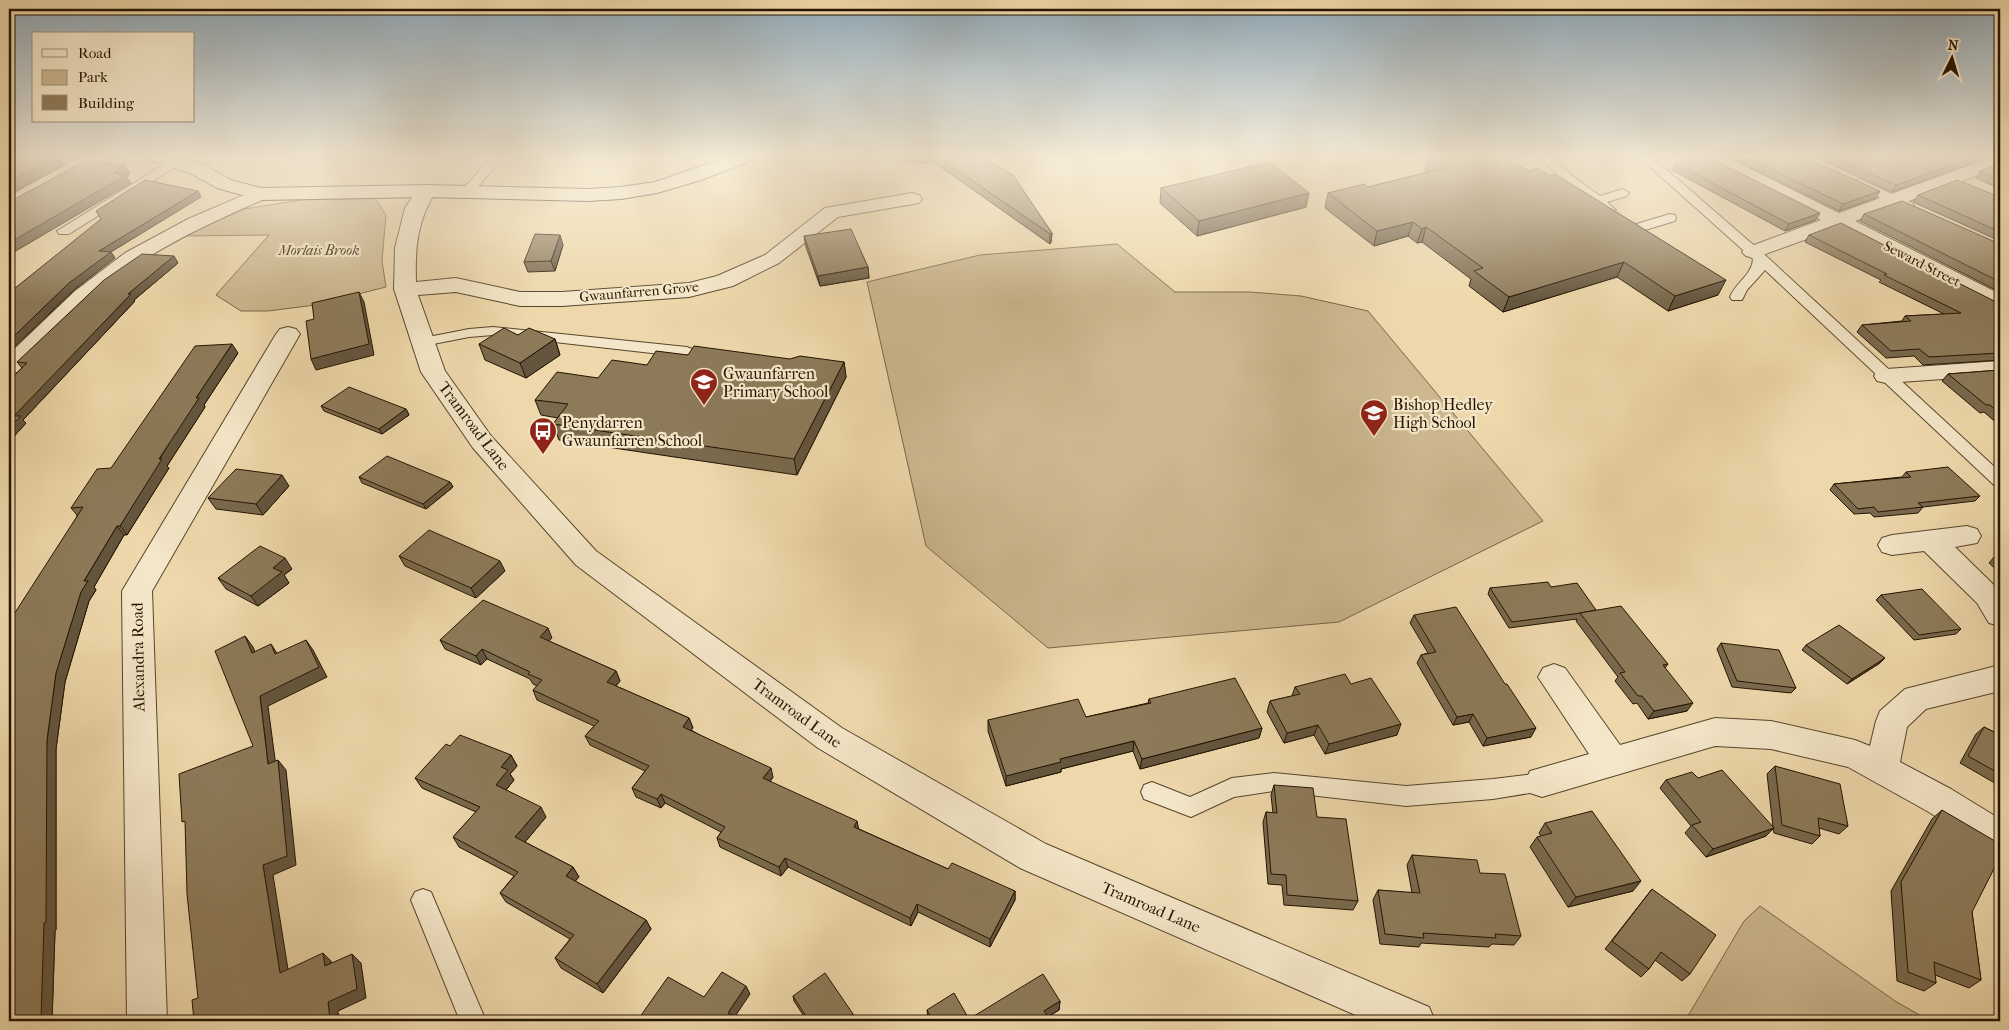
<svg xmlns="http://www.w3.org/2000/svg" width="2009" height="1030" font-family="'IM FELL French Canon',serif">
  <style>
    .green { fill: #ccb78e; stroke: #786647 }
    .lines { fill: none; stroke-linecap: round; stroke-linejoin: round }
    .lane-casing { stroke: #56452b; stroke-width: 2 }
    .street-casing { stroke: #56452b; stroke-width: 2 }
    .secondary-casing { stroke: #241400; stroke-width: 2 }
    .lane { fill: #f4e6c8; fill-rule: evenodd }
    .street { fill: #f4e6c8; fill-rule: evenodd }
    .secondary { fill: #f4e6c8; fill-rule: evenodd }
    .wall { fill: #79694d; stroke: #241400 }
    .shaded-wall { fill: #63553e; stroke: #241400 }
    .building { fill: #8d7a59; stroke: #241400 }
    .labels { text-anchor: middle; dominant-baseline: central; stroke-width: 4.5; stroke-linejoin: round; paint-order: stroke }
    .far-park-label { font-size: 14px; font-style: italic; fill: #5f4d32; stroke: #f4e6c8 }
    .far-street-label { font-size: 14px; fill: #241400; stroke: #f4e6c8 }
    .poi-label { font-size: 16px; fill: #241400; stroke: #f4e6c8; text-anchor: start }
    .street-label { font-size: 16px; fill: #241400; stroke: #f4e6c8 }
  </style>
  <rect width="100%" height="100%" fill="#eed8ab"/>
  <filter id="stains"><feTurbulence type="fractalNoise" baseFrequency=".004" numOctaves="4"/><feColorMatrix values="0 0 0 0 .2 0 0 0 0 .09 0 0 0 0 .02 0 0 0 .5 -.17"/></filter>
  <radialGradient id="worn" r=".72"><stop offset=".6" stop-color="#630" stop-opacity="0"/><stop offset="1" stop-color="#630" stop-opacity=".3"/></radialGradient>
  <!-- green -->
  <g class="green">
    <path d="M314 198H375L386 215 382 261 386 287 315 305 268 311H241L216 295 269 235 184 236 244 209Z"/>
    <path d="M1117 244 1175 292H1250L1301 296 1368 311 1543 521 1339 622 1048 648 926 546 867 282 980 255Z"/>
    <path d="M1760 906 1895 1001 1930 1021H1685L1744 921Z"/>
  </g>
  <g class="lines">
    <!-- lane casing -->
    <g class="lane-casing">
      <g id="lane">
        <path d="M176 157 182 161 180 164 69 234H59L57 231Z"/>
        <path d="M491 157H503L472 194H464L462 191 464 188Z"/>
        <path d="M1539 157H1551L1574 177 1600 196 1623 189 1629 193 1627 196 1607 202 1616 210 1610 214 1605 213 1566 183Z"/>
        <path d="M1639 157H1652L1765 255 2000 472V487L1994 485 1765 270 1747 290 1742 300H1732L1730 297C1736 282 1752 275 1753 259Z"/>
        <path d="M1859 179 1912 203 1914 206 1908 210 1904 209 1855 186 1853 183Z"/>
        <path d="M1670 214 1675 215 1676 218 1675 221 1638 232 1631 228 1633 225Z"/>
        <path d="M493 327 687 347 692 349 694 352 692 355 687 357 493 335 469 337 423 346 418 345 416 342 418 339 423 338 469 329Z"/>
        <path d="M1274 773 1406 786 1493 779 1542 773 1550 775 1553 782 1550 789 1542 791 1493 799 1406 806 1274 791 1234 797 1191 817 1144 799 1141 792 1144 785 1152 782 1190 797 1232 778Z"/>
        <path d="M423 889 431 892 486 1021H460L411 900 415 892Z"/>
      </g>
    </g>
    <!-- street casing -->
    <g class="street-casing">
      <g id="street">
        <path d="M1703 157H1726L1839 213 1993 157H2000V167L1855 221 2000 294V310L1992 308 1837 228 1760 256 1753 258 1746 256 1742 252 1746 248 1821 220 1705 161Z"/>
        <path d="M426 185 433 187 436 191C417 221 415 247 416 282L456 278 520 292H562L689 283 717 276 765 255 825 208 912 193 919 195 922 199 919 203 838 217 779 263 733 286 689 297 562 306H520L456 292 418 295 445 371 491 436 596 551 842 728 1046 844 1429 1007 1435 1021H1369L1020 868 818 748 576 565 473 448 421 372 394 289 395 248 405 208 419 187Z"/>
        <path d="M260 188 267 190 270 194 267 198C216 220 166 243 121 275 83 303 51 339 17 372L9 374V354L75 291 125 253 188 219Z"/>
        <path d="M288 327 296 329 300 334 152 591 167 1021H127L122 591 276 334 280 329Z"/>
        <path d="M2000 361V375L1886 383 1877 381 1874 376 1877 371 1886 369Z"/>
        <path d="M1967 526 1977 529 1981 536 1977 543 1955 547 2000 591V626L1989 623 1977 603 1924 551 1892 555 1882 552 1878 545 1882 538 1892 535Z"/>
        <path d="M1554 664 1565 668 1620 745 1715 718 1771 721 1855 740 1870 746 1876 721 1880 711 1905 689 2000 665V691L1926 709 1907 727 1900 762 1951 789 2000 819V854L1987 849 1927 811 1848 767 1771 749 1715 746 1542 797 1530 793 1525 782 1530 771 1589 754 1538 677 1543 668Z"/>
      </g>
    </g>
    <!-- secondary casing -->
    <g class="secondary-casing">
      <g id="secondary">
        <path d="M80 157H102L100 161 16 208 9 210V196Z"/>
        <path d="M150 157H177L204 165 231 180 261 188 426 185 588 189 621 187 655 182 728 157H753L751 161 701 180 657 193 621 199 588 201 426 197 260 200 217 188 190 173 152 161Z"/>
      </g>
    </g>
    <!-- lane -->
    <use href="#lane" class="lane"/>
    <!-- street -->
    <use href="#street" class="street"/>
    <!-- secondary -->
    <use href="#secondary" class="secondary"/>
  </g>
  <!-- wall -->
  <g class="wall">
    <path d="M881 157H984L1052 233 1051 242 1050 244 928 158V163L881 159Z"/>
    <path d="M1429 157H1490L1718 295 1668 311 1617 277 1503 312 1469 286 1471 279 1422 242 1417 243 1408 236 1374 246 1325 208 1328 193 1368 187 1428 172 1425 170Z"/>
    <path d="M1690 157H1708L1816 220 1785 231 1672 170 1675 163 1692 158Z"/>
    <path d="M1729 157H1804L1876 198 1839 211Z"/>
    <path d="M1815 157H1989L1892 192Z"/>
    <path d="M2000 164V189L1976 178 1980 171Z"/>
    <path d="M1161 188 1306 207 1197 236 1160 203Z"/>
    <path d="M1918 195 2000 197V241L1913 202Z"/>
    <path d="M1864 214 2000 244V292L1860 221Z"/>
    <path d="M1809 235 1996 302 2000 303V360L1923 365 1914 356 1886 358 1857 332 1862 325 1902 321 1905 316 1944 314 1879 282 1881 280 1805 242Z"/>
    <path d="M804 236 868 267 869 278 820 286 806 247Z"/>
    <path d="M563 245 555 271 528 272 524 262Z"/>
    <path d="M178 263 134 300 135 301 23 420 26 423 9 442 22 368 17 362Z"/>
    <path d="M518 335 555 339 560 355 526 378 485 360 479 344Z"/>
    <path d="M238 353 204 405 205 407 167 466 169 468 127 535H124L94 587 96 590 89 601 65 682 56 749V930L55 931 52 1021H9L77 515 71 508 111 468Z"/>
    <path d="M688 355 844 362 846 377 797 475 559 440 553 424 558 418 541 415 535 400 598 378 647 365Z"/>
    <path d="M2000 370V426L1984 412 1980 413 1942 381 1948 374Z"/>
    <path d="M321 406 406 409 409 415 382 434 324 411Z"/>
    <path d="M1906 472 1980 496 1975 501 1923 507 1918 513 1874 517 1870 513 1854 514 1830 490 1834 484 1902 477Z"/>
    <path d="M359 477 450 482 453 487 426 509 362 483Z"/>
    <path d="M289 486 263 515 216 509 208 498Z"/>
    <path d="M399 556 505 571 476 598 405 566Z"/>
    <path d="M2000 556V573L1989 563 1994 557Z"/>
    <path d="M292 569 284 575 289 583 258 606 226 589 218 578Z"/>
    <path d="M1551 587 1596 610 1668 664 1665 668 1687 711 1648 719 1637 703 1633 704 1615 681 1618 677 1576 621 1577 619 1509 628 1488 594 1490 588Z"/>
    <path d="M1881 595 1961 629 1956 634 1914 640 1876 600Z"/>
    <path d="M1414 615 1531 737 1483 746 1469 722 1453 725 1417 663 1421 655 1428 653 1410 623Z"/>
    <path d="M552 638 549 641 616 671 620 681 616 686 689 718 693 728 691 730 773 777 770 782 859 829 948 869 1015 891V900L990 947 918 912 911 926 788 867 781 876 720 847 717 838 721 832 665 803 661 808 636 797 632 788 645 771 590 745 585 736 594 726 537 700 533 690 537 686 533 684 530 679 487 659 481 665 445 649 440 640Z"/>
    <path d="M1721 643 1796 688 1791 693 1732 687 1717 649Z"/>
    <path d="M1806 645 1885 658 1880 663 1847 684 1802 650Z"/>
    <path d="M1351 684 1397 735 1325 754 1314 735 1284 743 1267 712 1270 701 1292 696 1295 687Z"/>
    <path d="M1149 699 1262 728 1259 738 1140 769 1133 751 1061 769V772L1006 786 988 731V720L1086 717 1148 703Z"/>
    <path d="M1984 727 2000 735V786L1960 763 1976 734Z"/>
    <path d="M511 755 517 766 510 774 514 780 506 790 546 817 525 842 573 867 579 877 575 881 646 920 651 929 603 993 561 968 555 958 570 939 506 902 500 893 514 876 459 847 453 837 476 812 422 788 415 778Z"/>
    <path d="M1775 766 1848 826 1839 834 1819 828 1820 836 1812 844 1774 833 1773 829 1766 836 1706 857 1685 833 1691 826 1660 788 1666 780 1698 778 1773 827 1767 774Z"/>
    <path d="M1274 785 1317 817 1358 901 1353 910 1284 905 1282 885 1268 884 1263 822 1266 812 1273 813 1271 795Z"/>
    <path d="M1942 810 1972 912 1981 980 1969 988 1935 975 1936 983 1924 991 1897 981 1891 891 1932 819Z"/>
    <path d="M1545 823 1633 891 1568 907 1530 847 1537 837 1541 836 1539 833Z"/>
    <path d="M1412 855 1480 873 1521 936 1514 945 1492 944 1489 947 1421 943 1419 947 1380 944 1373 900 1378 890 1412 893 1407 865Z"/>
    <path d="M1652 889 1690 974 1682 981 1655 960 1649 969 1641 977 1605 949Z"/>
    <path d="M793 996 853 1014 854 1019 851 1021H807L794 1001Z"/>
    <path d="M1060 1001 1059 1010 1048 1017 1051 1021H929L928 1018 927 1010 969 1019Z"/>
  </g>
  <!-- shaded-wall -->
  <g class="shaded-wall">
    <path d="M57 157H59L64 164 9 194V182Z"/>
    <path d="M1975 157H1989L1892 192 1896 185Z"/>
    <path d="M125 165 130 174 126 176 131 183 9 255V243L113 173Z"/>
    <path d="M198 191 201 197 111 252 115 258 74 290 9 352V341L99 251Z"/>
    <path d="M1880 191 1876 198 1839 211 1843 204Z"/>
    <path d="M1309 193 1306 207 1197 236 1199 221Z"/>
    <path d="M1820 213 1816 220 1785 231 1789 224Z"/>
    <path d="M1413 222 1408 236 1374 246 1377 231Z"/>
    <path d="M1426 227 1422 242 1417 243 1422 229Z"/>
    <path d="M1052 233 1051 242 1050 244V234Z"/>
    <path d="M560 235 563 245 555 271 551 261Z"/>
    <path d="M174 256 178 263 134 300 135 301 23 420 26 423 9 442V428L14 416 128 294Z"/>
    <path d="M1624 262 1617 277 1503 312 1509 297Z"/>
    <path d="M868 267 869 278 820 286 818 276Z"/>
    <path d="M1726 280 1718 295 1668 311 1675 296Z"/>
    <path d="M359 292 364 302 374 355 316 370 311 359Z"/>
    <path d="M555 339 560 355 526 378 520 363Z"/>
    <path d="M232 344 238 353 204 405 205 407 167 466 169 468 127 535 120 526 196 398Z"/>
    <path d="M844 362 846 377 797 475 794 459Z"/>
    <path d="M406 409 409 415 382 434 379 429Z"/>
    <path d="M282 475 289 486 263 515 256 504Z"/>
    <path d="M450 482 453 487 426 509 423 504Z"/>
    <path d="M117 526 124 535 94 587 96 590 89 601 65 682 56 749V930L55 931 52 1021H35L47 740 56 673 84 581Z"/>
    <path d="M285 558 292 569 284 575 289 583 258 606 251 596 273 568Z"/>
    <path d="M500 561 505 571 476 598 471 588Z"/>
    <path d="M548 628 552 638 544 646 540 637Z"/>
    <path d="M13 633 9 645V634Z"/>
    <path d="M245 636 253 647 260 663 252 653Z"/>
    <path d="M306 640 313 650 327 677 268 706 277 774 268 764 260 696Z"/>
    <path d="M271 644 278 655 275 654Z"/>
    <path d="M482 649 487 659 481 665 476 656Z"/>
    <path d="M1885 658 1880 663 1847 684 1852 679Z"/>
    <path d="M616 671 620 681 611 691 607 682Z"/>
    <path d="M1693 703 1687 711 1648 719 1654 711Z"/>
    <path d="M1473 714 1469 722 1453 725 1457 717Z"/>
    <path d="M689 718 693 728 686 736 683 727Z"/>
    <path d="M1401 724 1397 735 1325 754 1329 744Z"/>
    <path d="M1318 725 1314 735 1284 743 1287 733Z"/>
    <path d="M1262 728 1259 738 1140 769 1142 759Z"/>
    <path d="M1536 728 1531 737 1483 746 1487 738Z"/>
    <path d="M1134 741 1133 751 1061 769V772L1006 786V776L1060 759Z"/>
    <path d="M511 755 517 766 510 774 514 780 502 795 496 785 501 767Z"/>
    <path d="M278 760 286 770 296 865 273 875 290 982 280 973 263 865Z"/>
    <path d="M771 768 773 777 765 788 763 778Z"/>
    <path d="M661 794 665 803 661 808 657 799Z"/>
    <path d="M541 807 546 817 521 847 515 837Z"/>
    <path d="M857 821 859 830 854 827Z"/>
    <path d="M1774 828 1766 836 1706 857 1713 849Z"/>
    <path d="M785 858 788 867 781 876 779 867Z"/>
    <path d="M573 867 579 877 571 886 566 876Z"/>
    <path d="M1641 881 1633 891 1568 907 1576 897Z"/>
    <path d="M1015 891V900L990 947V939Z"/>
    <path d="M917 904 918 912 911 926 910 918Z"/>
    <path d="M646 920 651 929 603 993 597 984Z"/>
    <path d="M323 953 332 962 325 966Z"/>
    <path d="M352 954 361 963 366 998 338 1011 339 1021H325L328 1002Z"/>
    <path d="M746 986 750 994 732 1021 728 1013Z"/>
    <path d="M1060 1001 1059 1010 1044 1019V1011Z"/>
    <path d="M853 1014 854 1019 851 1021H844Z"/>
  </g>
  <!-- building -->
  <g class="building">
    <path d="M9 157H57L9 182Z"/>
    <path d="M938 157H984L1013 175 1052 233 1050 234Z"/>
    <path d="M1430 157H1490L1502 164 1512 161 1528 171 1538 168 1550 176 1555 174 1726 280 1675 296 1624 262 1509 297 1474 271 1483 268 1426 227 1422 229 1413 222 1377 231 1328 193 1364 184 1368 187 1446 168Z"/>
    <path d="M1699 157H1708L1820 213 1789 224 1675 163Z"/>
    <path d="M1746 157H1804L1880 191 1843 204Z"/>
    <path d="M1833 157H1975L1896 185Z"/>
    <path d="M87 160 125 165 113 173 126 175 9 243V202L11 201Z"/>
    <path d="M1269 162 1309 193 1199 221 1161 188Z"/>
    <path d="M2000 164V180L1980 171Z"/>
    <path d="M145 180 198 191 99 251 111 252 69 283 9 341V293L101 219 96 211Z"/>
    <path d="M1957 180 2000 197V232L1918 195Z"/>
    <path d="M1902 201 2000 244V282L1864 214Z"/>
    <path d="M1841 223 1996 302 2000 303V353L1929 357 1919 349 1891 351 1862 325 1911 321 1905 316 1961 313 1884 275 1887 274 1809 235Z"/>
    <path d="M851 229 868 267 818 276 804 236Z"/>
    <path d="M535 234 560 235 551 261 524 262Z"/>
    <path d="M142 254 174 256 128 294H131L14 416H21L9 428V381L27 363 17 362 104 280Z"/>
    <path d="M359 292 369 344 311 359 306 321 314 319 312 303Z"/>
    <path d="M504 328 518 335 529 328 555 339 520 363 479 344Z"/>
    <path d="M232 344 196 398H199L159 459H162L120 526H117L84 581H88L81 592 56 673 47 740 46 922 44 923 41 1019 35 1021H9V644L13 633 9 634V622L83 507 71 508 97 469 111 468 195 346Z"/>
    <path d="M694 346 790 359 800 356 844 362 794 459 553 424 568 404 535 400 557 372 598 378 612 360 647 365 656 351 688 355Z"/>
    <path d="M2000 370V414L1990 405H1986L1948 374Z"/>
    <path d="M349 387 406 409 379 429 321 406Z"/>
    <path d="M387 456 450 482 423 504 359 477Z"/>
    <path d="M1948 467 1980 496 1918 503 1923 507 1878 512 1874 507 1858 509 1834 484 1911 477 1906 472Z"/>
    <path d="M236 469 282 475 256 504 208 498Z"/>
    <path d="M429 530 500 561 471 588 399 556Z"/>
    <path d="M260 546 285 558 273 568 282 572 251 596 218 578Z"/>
    <path d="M2000 556V563L1994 557Z"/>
    <path d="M1548 582 1551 587 1577 583 1596 610 1581 613 1512 622 1490 588Z"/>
    <path d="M1922 589 1961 629 1919 635 1881 595Z"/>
    <path d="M483 600 548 628 540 637 616 671 607 682 689 718 683 727 771 768 763 778 857 821 854 827 948 869 952 863 1015 891 990 939 917 904 910 918 785 858 779 867 717 838 725 827 661 794 657 799 632 788 649 766 585 736 599 721 533 690 542 680 528 674 530 672 482 649 476 656 440 640Z"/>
    <path d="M1621 606 1668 664 1663 665 1693 703 1654 711 1642 696H1638L1620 673 1625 672 1580 613Z"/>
    <path d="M1456 607 1505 684H1507L1536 728 1487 738 1473 714 1457 717 1421 655 1436 652 1414 615Z"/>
    <path d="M1839 625 1885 658 1852 679 1806 645Z"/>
    <path d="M245 636 252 653 271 644 275 654 306 640 319 667 260 696 268 764 278 760 287 856 263 865 280 973 323 953 325 966 352 954 357 989 328 1002 330 1019 325 1021H194L192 1000 198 998 187 894 185 821 182 822 179 774 253 746 215 651Z"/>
    <path d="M1721 643 1779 650 1796 688 1737 681Z"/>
    <path d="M1345 674 1351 684 1371 678 1401 724 1329 744 1318 725 1287 733 1270 701 1300 694 1295 687Z"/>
    <path d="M1235 678 1262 728 1142 759 1134 741 1060 759 1061 762 1006 776 988 720 1078 699 1086 717 1151 703 1149 699Z"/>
    <path d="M1984 727 2000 735V774L1968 756Z"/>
    <path d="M460 735 511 755 501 767 508 770 496 785 541 807 515 837 573 867 566 876 646 920 597 984 555 958 574 935 500 893 518 872 453 837 480 807 415 778 446 744 450 746Z"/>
    <path d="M1775 766 1840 784 1848 826 1818 818 1820 836 1782 825Z"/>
    <path d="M1722 770 1774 828 1713 849 1692 825 1701 822 1666 780 1692 772 1698 778Z"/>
    <path d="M1274 785 1313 788 1317 817 1346 819 1358 901 1287 895 1286 875 1271 874 1266 812 1277 813Z"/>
    <path d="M1942 810 2000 844V857L1972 912 1981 980 1934 962 1936 983 1908 972 1901 882Z"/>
    <path d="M1592 811 1641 881 1576 897 1537 837 1552 833 1545 823Z"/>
    <path d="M1412 855 1477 860 1480 873 1505 874 1521 936 1495 934 1496 938 1423 933 1424 938 1385 934 1378 890 1420 893Z"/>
    <path d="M1652 889 1716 935 1690 974 1661 952 1649 969 1612 941Z"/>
    <path d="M722 972 746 986 728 1013 743 1021H637L668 977 704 997Z"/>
    <path d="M825 973 853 1014 844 1021H809L793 996Z"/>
    <path d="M1043 974 1060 1001 1044 1011 1051 1021H933L927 1010 954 993 969 1019Z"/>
  </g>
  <!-- sky -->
  <linearGradient id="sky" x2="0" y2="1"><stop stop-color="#8fa8b8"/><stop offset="0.52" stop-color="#f7edd9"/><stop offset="1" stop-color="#f7edd9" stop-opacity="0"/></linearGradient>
  <rect width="2009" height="301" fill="url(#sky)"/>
  <!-- icons -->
  <defs>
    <g id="school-pin" transform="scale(1.4375)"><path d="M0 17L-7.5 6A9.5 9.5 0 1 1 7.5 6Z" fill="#8f2418" stroke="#f4e6c8"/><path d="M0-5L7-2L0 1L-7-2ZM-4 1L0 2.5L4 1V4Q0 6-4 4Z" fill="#fff"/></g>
    <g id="bus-pin" transform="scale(1.4375)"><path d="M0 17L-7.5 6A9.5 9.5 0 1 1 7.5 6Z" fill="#8f2418" stroke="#f4e6c8"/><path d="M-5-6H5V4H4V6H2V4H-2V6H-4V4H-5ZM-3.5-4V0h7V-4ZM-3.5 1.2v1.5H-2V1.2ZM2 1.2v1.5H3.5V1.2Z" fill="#fff"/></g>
  </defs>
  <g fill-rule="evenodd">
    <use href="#school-pin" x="704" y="382"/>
    <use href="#school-pin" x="1374" y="413"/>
    <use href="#bus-pin" x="543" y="431"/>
  </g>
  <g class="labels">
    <!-- far-park labels -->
    <g class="far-park-label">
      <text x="319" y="250">Morlais Brook</text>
    </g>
    <!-- far-street labels -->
    <g class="far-street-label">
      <text transform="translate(1922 264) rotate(27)">Seward Street</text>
      <text transform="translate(639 292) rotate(-5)">Gwaunfarren Grove</text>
    </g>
    <!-- poi labels -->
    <g class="poi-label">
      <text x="723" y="373">Gwaunfarren<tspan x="723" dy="18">Primary School</tspan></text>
      <text x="1393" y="404">Bishop Hedley<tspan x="1393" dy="18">High School</tspan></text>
      <text x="562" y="422">Penydarren<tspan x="562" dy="18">Gwaunfarren School</tspan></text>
    </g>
    <!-- street labels -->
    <g class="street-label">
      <text transform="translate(474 426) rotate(53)">Tramroad Lane</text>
      <text transform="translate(138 657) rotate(-91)">Alexandra Road</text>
      <text transform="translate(797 713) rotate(36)">Tramroad Lane</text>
      <text transform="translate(1151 907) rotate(23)">Tramroad Lane</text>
    </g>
  </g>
  <!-- margin -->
  <rect width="2009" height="1030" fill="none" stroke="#eed8ab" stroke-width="30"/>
  <rect x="10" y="10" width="1989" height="1010" fill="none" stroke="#241400" stroke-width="2.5"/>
  <rect x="15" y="15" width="1979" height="1000" fill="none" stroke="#241400"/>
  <!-- legend -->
  <rect x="32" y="32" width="162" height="90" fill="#f4e6c8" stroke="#a19278"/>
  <rect x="42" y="49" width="25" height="8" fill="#f4e6c8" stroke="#a19278"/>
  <text x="78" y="58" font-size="15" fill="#241400">Road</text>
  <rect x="42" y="70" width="25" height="15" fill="#ccb78e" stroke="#a19278"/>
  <text x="78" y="82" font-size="15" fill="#241400">Park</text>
  <rect x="42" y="95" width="25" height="15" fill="#8d7a59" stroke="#a19278"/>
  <text x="78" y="108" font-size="15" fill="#241400">Building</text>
  <!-- north arrow -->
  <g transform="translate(1952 58) rotate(5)" stroke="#f4e6c8" stroke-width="4" paint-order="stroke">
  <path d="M0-4L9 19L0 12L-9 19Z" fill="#241400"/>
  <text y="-8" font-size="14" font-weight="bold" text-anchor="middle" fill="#241400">N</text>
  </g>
  <rect width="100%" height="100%" filter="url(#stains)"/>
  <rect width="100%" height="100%" fill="url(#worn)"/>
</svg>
